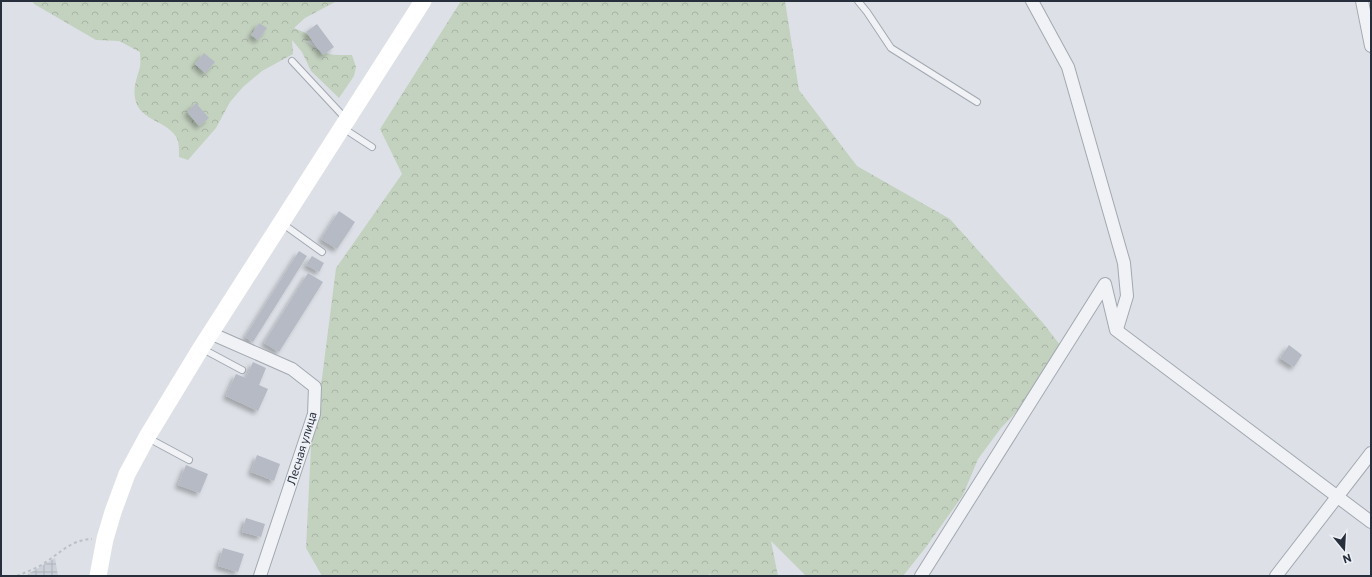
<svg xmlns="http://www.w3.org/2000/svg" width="1372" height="577" font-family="Commissioner,sans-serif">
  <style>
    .industrial { fill: url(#industrial-grid) }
    .forest { fill: url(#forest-crowns) }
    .building { fill: #b5bac4; filter: url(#shadow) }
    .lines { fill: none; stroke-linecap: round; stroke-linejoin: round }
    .lane-casing { stroke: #a3a8b1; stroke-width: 8 }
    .street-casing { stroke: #a3a8b1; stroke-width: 14 }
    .path { stroke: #bcbfc5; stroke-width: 2; stroke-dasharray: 3 3; stroke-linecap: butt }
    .lane { stroke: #f0f2f5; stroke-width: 6 }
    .street { stroke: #f0f2f5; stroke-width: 12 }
    .secondary { stroke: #fff; stroke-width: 17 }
    .labels { text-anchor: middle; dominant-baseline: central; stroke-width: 3; stroke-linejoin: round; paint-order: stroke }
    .street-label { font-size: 12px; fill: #272f3d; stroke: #edf0f5 }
  </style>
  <defs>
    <pattern id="industrial-grid" width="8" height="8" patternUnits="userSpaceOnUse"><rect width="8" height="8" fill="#cbd0d9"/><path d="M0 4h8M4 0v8" fill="none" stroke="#aeb3bb"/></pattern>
    <pattern id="forest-crowns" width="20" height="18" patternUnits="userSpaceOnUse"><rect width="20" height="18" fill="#c3d1bf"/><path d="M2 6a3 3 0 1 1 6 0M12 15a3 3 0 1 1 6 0" fill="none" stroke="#a8b4a5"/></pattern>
    <filter id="shadow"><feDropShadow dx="-3.5" dy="3.5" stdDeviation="2" flood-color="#0004"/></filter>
  </defs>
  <rect width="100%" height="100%" fill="#dde1e7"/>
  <!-- industrial -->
  <path class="industrial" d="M55 558 58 576H27L28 574Z"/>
  <!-- forest -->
  <g class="forest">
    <path d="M32 1H337L305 18 294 28 320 39 306 41C324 56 330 55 352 55L356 67 354 76 339 98 311 71 302 52 292 40 293 54 262 71 243 87 230 102 216 128 188 160 179 157C179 152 179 146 178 141 171 120 139 123 135 98 133 87 137 78 140 67 141 62 140 57 140 52L119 41 96 40 34 4Z"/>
    <path d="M461 1H785L799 90 857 166 950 219 1043 323 1067 354 1044 383 1001 428 978 459 963 495 926 547 903 576H806L771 541 778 576H713L710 574 706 576H322L306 548 312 426 322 378 336 268 402 174 380 129Z"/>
  </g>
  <!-- building -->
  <g class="building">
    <path d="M259 23 267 28 258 40 251 35Z"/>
    <path d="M317 24 334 47 323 55 306 32Z"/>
    <path d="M204 53 215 62 205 73 195 64Z"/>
    <path d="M196 103 209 118 199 126 187 112Z"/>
    <path d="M339 211 355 222 337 249 321 239Z"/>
    <path d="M299 251 307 256 253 342 245 337Z"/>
    <path d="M312 256 324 263 319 272 306 265Z"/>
    <path d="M308 273 323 282 279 352 264 343Z"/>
    <path d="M1289 345 1302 355 1294 367 1280 358Z"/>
    <path d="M253 362 266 368 259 385 268 389 258 411 226 396 236 374 246 378Z"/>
    <path d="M257 455 280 464 274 481 251 472Z"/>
    <path d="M186 465 208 474 200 493 178 485Z"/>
    <path d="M246 518 265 524 261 537 242 532Z"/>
    <path d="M223 548 244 554 238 572 218 566Z"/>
  </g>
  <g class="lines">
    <!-- lane casing -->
    <g class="lane-casing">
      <g id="lane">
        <path d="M858 1 867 12 891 48 977 102"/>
        <path d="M292 61 346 119"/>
        <path d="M343 128 372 147"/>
        <path d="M283 224 322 252"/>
        <path d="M201 348 242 370"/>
        <path d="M148 438 189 460"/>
      </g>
    </g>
    <!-- street casing -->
    <g class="street-casing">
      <g id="street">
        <path d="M1032 1 1068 67 1124 263 1127 296 1117 329"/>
        <path d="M1362 1 1371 46"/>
        <path d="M210 333 292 369 315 387 314 414 260 576"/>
        <path d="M921 576 1105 284 1116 330 1371 522"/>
        <path d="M1276 576 1371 453"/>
      </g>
    </g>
    <!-- path -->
    <path class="path" d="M17 576C26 572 35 569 43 564 59 554 72 539 92 539"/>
    <!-- lane -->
    <use href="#lane" class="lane"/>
    <!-- street -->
    <use href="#street" class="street"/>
    <!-- secondary -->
    <path class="secondary" d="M98 576 105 539 113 512 127 474 147 437 201 348 423 1"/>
  </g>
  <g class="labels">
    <!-- street labels -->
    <g class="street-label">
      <text transform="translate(301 448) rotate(-73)">Лесная улица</text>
    </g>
  </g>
  <!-- border -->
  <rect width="1372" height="577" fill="none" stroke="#272f3d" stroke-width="4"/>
  <!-- north arrow -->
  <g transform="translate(1344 549) rotate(162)" stroke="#edf0f5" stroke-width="3" paint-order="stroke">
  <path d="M0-3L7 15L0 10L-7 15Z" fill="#272f3d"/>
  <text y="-6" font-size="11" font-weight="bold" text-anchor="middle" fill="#272f3d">N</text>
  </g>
</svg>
